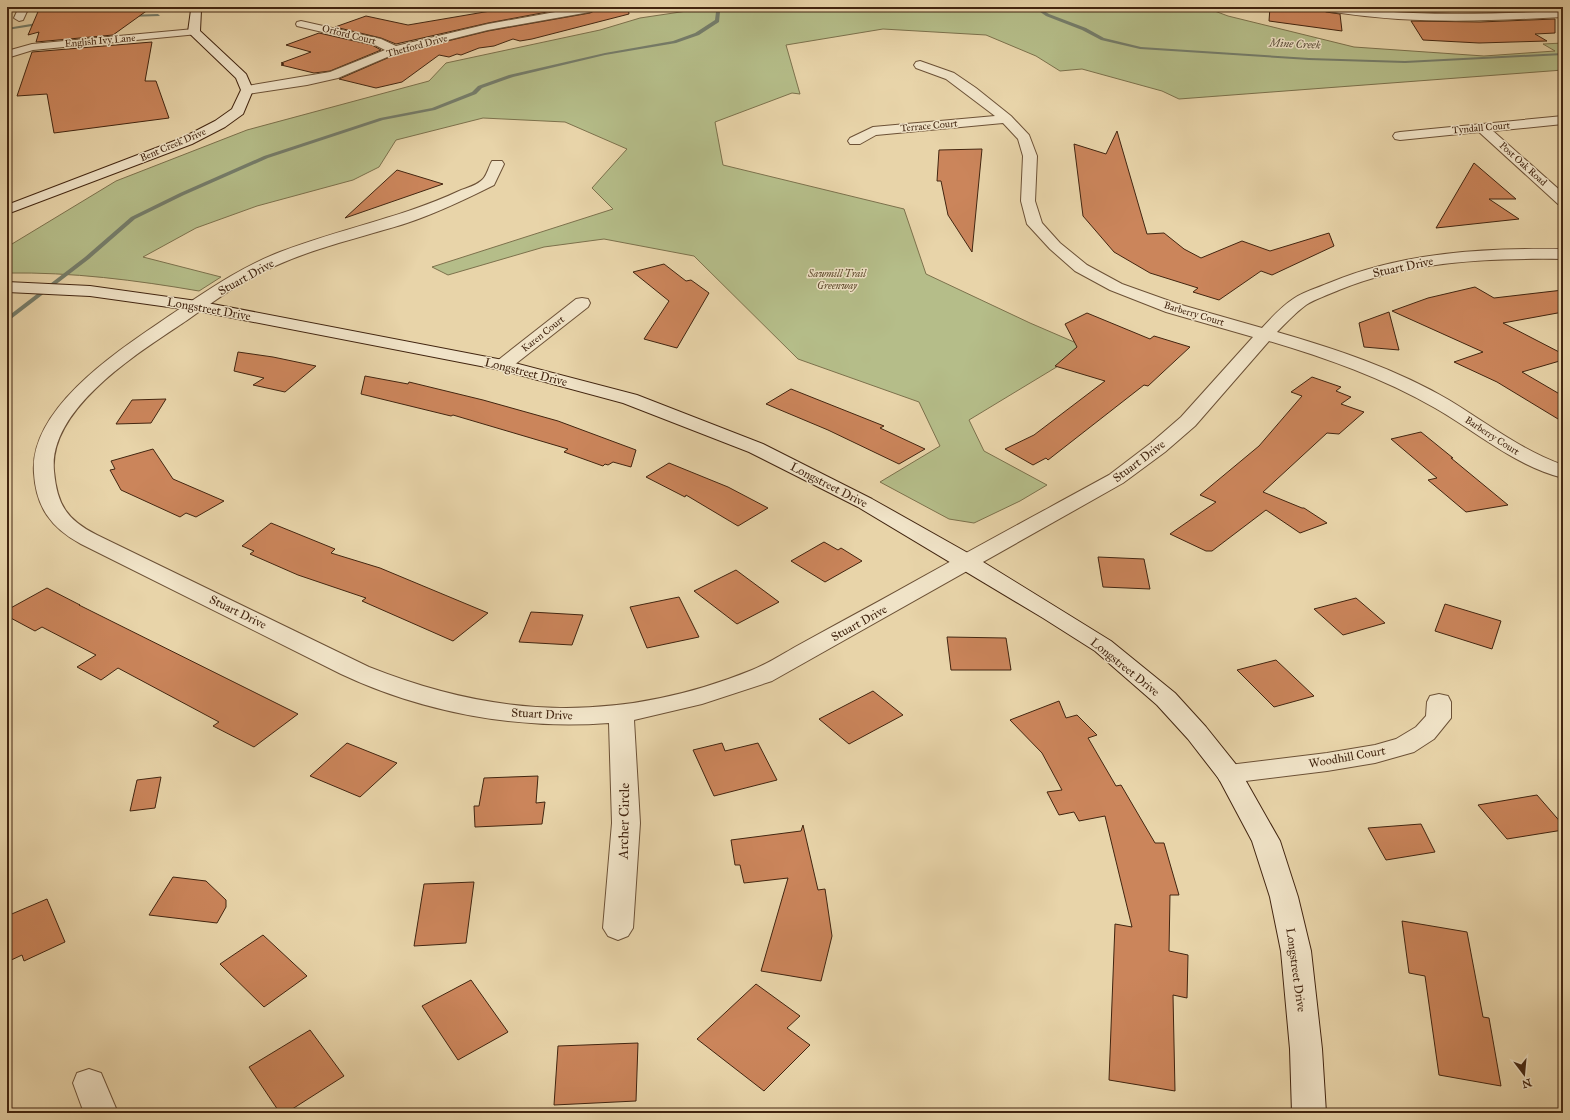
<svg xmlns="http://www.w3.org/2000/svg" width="1570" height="1120" font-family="'IM FELL Great Primer',serif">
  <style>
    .green { fill: #b5bd89; stroke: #7c714c }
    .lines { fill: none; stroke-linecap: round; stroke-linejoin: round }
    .stream { fill: #757d6b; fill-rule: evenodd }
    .building { fill: #cb855b; stroke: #422510 }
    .street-casing { stroke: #6c5136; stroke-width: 2 }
    .secondary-casing { stroke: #422510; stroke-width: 2 }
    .street { fill: #f0e3c7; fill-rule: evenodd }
    .secondary { fill: #f0e3c7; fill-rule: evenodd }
    .labels { text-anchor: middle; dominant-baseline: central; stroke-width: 3; stroke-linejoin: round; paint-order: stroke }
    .far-street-label { font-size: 10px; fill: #422510; stroke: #f0e3c7 }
    .far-park-label { font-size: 10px; font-style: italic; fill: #5f4b2e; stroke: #f0e3c7 }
    .far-water-label { font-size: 11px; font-style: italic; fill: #574a36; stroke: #f0e3c7 }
    .street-label { font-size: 12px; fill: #422510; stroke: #f0e3c7 }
    .near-street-label { font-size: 14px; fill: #422510; stroke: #f0e3c7 }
  </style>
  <rect width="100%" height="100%" fill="#e8d4a9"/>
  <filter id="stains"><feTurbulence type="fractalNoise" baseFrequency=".005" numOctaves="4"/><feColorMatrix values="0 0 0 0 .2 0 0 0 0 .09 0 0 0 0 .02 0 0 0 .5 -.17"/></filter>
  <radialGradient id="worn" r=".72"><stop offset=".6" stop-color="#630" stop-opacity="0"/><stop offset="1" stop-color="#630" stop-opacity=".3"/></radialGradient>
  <!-- green -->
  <path class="green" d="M684 7H1204L1228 16 1354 47 1484 56 1555 51 1543 44 1563 43V70L1179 99 1162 91 1082 69 1060 71 1036 56 986 35 883 29 786 45 800 94 792 93 715 122 723 165 904 209 926 274 1030 323 1088 348 969 420 984 451 1047 485 1020 501 974 523 949 519 880 482 940 446 919 402 798 359 694 256 604 239 544 247 448 275 432 267 613 209 592 188 627 149 565 122 483 118 396 140 379 167 353 180 257 206 196 228 143 257 221 277 199 291C135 280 72 272 7 273V247L116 181 247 130 429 81 446 63 600 30 640 18 687 11Z"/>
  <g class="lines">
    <!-- stream -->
    <g class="stream">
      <path d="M293 7H328L326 8 225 12 223 11 225 10Z"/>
      <path d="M329 7 371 9 417 7 371 11Z"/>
      <path d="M720 7H724L720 12 719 22 699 35 676 43 605 55 513 77 482 88 476 94 435 110 383 120 268 158 184 195 135 219 89 259 7 322V317L85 257 131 217 180 193 264 156 380 118 432 108 472 92 478 86 509 75 605 53 673 41 695 33 715 20 716 12Z"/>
      <path d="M1033 7H1038L1049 14 1086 28 1104 38 1141 47 1309 58 1405 61 1563 53V55L1405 63 1309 60 1140 49 1101 40 1082 30 1046 16Z"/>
      <path d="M158 14 160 16 128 17 126 16 128 15Z"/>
      <path d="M43 22 45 24 7 30V28Z"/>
    </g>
  </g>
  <!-- building -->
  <g class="building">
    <path d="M40 7H152L113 35 36 42 39 32 28 35Z"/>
    <path d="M514 7H574L488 23 396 44 381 38 335 27 366 16 408 25Z"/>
    <path d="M596 7H628L629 14 532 39 520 41 513 39 494 46 479 48 461 55 457 54 449 57 439 55 402 82 376 88 339 79 399 53 488 31 590 13 596 10Z"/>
    <path d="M1270 7H1318L1326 12 1340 14 1342 31 1269 21Z"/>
    <path d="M1402 7H1554L1555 10 1432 12 1404 11Z"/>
    <path d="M1555 19V33L1535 34 1547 41 1479 43 1423 40 1411 21 1480 22Z"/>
    <path d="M319 33 372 45 381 50 330 71 314 73 281 65 284 64 281 63 311 52 286 45Z"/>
    <path d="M152 42 145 81H156L169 118 54 133 47 94 17 96 32 52Z"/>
    <path d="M1117 131 1147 234 1164 233 1184 249 1201 258 1242 241 1270 251 1329 233 1334 246 1272 275 1261 271 1219 300 1193 292 1198 288 1150 273 1114 252 1083 216 1074 144 1106 154Z"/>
    <path d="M982 149 972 252 948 215 941 181H937L939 150Z"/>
    <path d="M1474 163 1516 199H1489L1519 219 1436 228Z"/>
    <path d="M397 170 443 184 345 218Z"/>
    <path d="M664 264 686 281 691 280 709 293 677 348 644 339 669 301 633 272Z"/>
    <path d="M1475 287 1494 298 1563 290V312L1503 323 1563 354V360L1522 372 1563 396V422L1497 382 1454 362 1483 352 1392 311 1428 298Z"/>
    <path d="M1389 312 1399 350 1364 347 1359 323Z"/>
    <path d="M1087 313 1150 339 1154 336 1190 347 1148 386 1144 385 1048 460 1046 458 1033 465 1005 449 1034 435 1105 381 1055 366 1077 347 1065 324Z"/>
    <path d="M238 352 273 357 316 366 285 392 253 385 264 378 234 371Z"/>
    <path d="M365 376 408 384 409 382 483 400 558 421 636 450 631 467 613 462 608 465 605 464 603 466 564 452 568 449 453 415 451 416 361 394Z"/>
    <path d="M1312 377 1341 387 1336 391 1351 397 1341 404 1364 412 1339 434 1327 433 1263 492 1302 508H1304L1327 523 1300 533 1266 510 1212 551H1206L1170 534 1216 502 1200 495 1259 446 1302 396 1291 392Z"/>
    <path d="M791 389 884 426 880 428 925 449 899 464 828 430 766 404Z"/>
    <path d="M166 399 151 423 116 424 132 400Z"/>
    <path d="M1421 432 1453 458H1451L1508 505 1466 512 1428 480 1437 478 1391 439Z"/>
    <path d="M153 449 173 479 224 501 196 517 186 513 180 517 121 490 110 470 115 469 111 461Z"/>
    <path d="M669 463 728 487 768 508 738 526 686 495 685 497 646 477Z"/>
    <path d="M271 523 335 549 331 553 380 568 488 613 453 641 362 601 366 598 298 575 250 554 254 551 242 546Z"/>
    <path d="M824 542 838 550 841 548 862 561 825 582 791 561Z"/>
    <path d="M1098 557 1144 559 1150 589 1103 587Z"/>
    <path d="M736 570 779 602 737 624 694 591Z"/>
    <path d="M47 588 80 605H79L298 714 254 747 213 726 219 722 118 668 101 680 77 667 96 655 42 627 35 631 7 616V610Z"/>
    <path d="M679 597 699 637 647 648 630 607Z"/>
    <path d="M1356 598 1385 623 1343 635 1314 609Z"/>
    <path d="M1445 604 1501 621 1492 649 1435 631Z"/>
    <path d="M531 612 583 615 572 645 519 642Z"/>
    <path d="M947 637 1006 638 1011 670H951Z"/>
    <path d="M1276 660 1314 696 1274 707 1237 670Z"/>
    <path d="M873 691 903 715 849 744 819 719Z"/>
    <path d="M1059 701 1066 718 1077 715 1097 735 1088 738 1116 786 1121 785 1155 843H1164L1179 895H1170L1169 951 1188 955 1187 998 1173 995 1175 1091 1109 1080 1115 924 1132 927 1105 816 1079 821 1074 812 1059 815 1047 792 1062 790 1042 753 1010 720Z"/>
    <path d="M347 743 397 763 360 797 310 776Z"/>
    <path d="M722 743 725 751 758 743 777 780 714 796 693 750Z"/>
    <path d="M538 776 536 803 545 802 542 824 475 827 474 806H479L484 778Z"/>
    <path d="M161 777 155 808 130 811 137 780Z"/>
    <path d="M1537 795 1563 825V830L1507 839 1478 805Z"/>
    <path d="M1421 824 1435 852 1386 860 1368 828Z"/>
    <path d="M803 825 818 890 825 889 832 936 821 981 761 971 788 878 744 883 740 865H735L731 840 801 831Z"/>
    <path d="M173 877 206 881 226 900V907L217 923 149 915Z"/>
    <path d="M474 882 466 943 414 946 424 884Z"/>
    <path d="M47 899 65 942 24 961 22 955 7 962V916Z"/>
    <path d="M1402 921 1467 932 1483 1017 1489 1018 1501 1086 1439 1075 1425 976 1409 973Z"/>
    <path d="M263 935 307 976 264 1007 220 964Z"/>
    <path d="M471 980 508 1032 458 1060 422 1006Z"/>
    <path d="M756 984 800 1016 787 1028 810 1045 764 1091 697 1039Z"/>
    <path d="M310 1030 344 1076 286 1113H280L249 1067Z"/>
    <path d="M638 1043 636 1101 554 1105 558 1046Z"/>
  </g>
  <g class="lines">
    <!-- street casing -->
    <g class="street-casing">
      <g id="street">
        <path d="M19 7H29L23 20 19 21 14 18Z"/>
        <path d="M583 7H594L595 9 590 12 488 30 399 52 338 78 307 85 247 94 241 90 247 86 330 72 385 50 373 44 297 26 296 24 297 22 301 21 381 39 396 46 488 24Z"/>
        <path d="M1319 7C1350 7 1382 12 1413 13 1463 15 1513 13 1563 11V17C1489 21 1415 24 1341 13 1335 12 1323 12 1319 7Z"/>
        <path d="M194 29 200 32 198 34 33 50 7 58V51L32 44Z"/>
        <path d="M920 61 954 73 976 88 1011 116 1029 135 1037 156 1035 201 1042 223 1060 243 1087 265 1122 284 1178 304 1262 328C1271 318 1281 307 1293 299 1303 292 1317 288 1329 283 1403 252 1484 248 1563 249V259C1487 258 1410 261 1339 290 1328 295 1315 299 1306 305 1295 313 1286 323 1277 332 1336 349 1396 369 1449 400 1487 423 1521 450 1563 465V478C1515 466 1477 432 1435 408 1383 378 1326 358 1269 341L1195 426 1165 452 1123 483 772 681 702 704 634 720 640 823 633 928 628 936 618 940 608 936 603 928 612 823 609 723C518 730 424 713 341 674L81 544C51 528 36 507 34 473 29 406 124 347 172 314 207 291 241 267 280 252 339 229 401 218 459 191 466 188 478 185 483 179 487 175 489 166 492 161H502L504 164 494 185C466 199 437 213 407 223 363 237 317 247 275 266 243 280 214 301 186 321 141 351 48 408 54 471 57 505 67 520 97 535L369 667C499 719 621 723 752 670 767 664 781 655 795 647 824 631 854 615 883 599 958 557 1034 516 1109 475L1151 443 1181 417 1253 337 1166 312 1110 290 1075 271 1050 249 1027 224 1021 201 1023 156 1018 139 1003 123 876 135 860 144H850L848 141 850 138 873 127 995 116 946 79 916 68 914 65 916 62Z"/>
        <path d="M1563 116V124L1493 131 1563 193V205L1558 204 1479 132 1400 140 1395 139 1393 136 1395 133 1400 132Z"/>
        <path d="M582 298 588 299 590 303 588 307 509 369 503 370 497 369 494 365 497 361 576 299Z"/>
        <path d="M1439 694 1448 696 1451 702V718L1434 739 1414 752 1375 763 1327 771 1229 783 1220 781 1216 774 1220 767 1229 765 1327 753 1375 745 1396 739 1416 727 1426 716 1427 702 1430 696Z"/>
        <path d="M89 1069 101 1073 118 1113H84L73 1083 77 1073Z"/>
      </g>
    </g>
    <!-- secondary casing -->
    <g class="secondary-casing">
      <g id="secondary">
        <path d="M193 7H203L201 10 200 31 246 74 253 90 243 114 225 127 192 144 7 214V205L182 138 215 121 232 109 241 90 236 78 188 32 191 10Z"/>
        <path d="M7 282 90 286 197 301 503 360 637 395 763 444 872 499 975 557 1111 641 1175 693 1206 727 1238 767 1280 841 1298 897 1311 951 1322 1049 1326 1113H1292L1290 1049 1281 951 1270 897 1252 841 1219 779 1188 739 1157 705 1095 651 1043 618 858 507 749 452 623 403 501 370 197 311 90 296 7 292Z"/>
      </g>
    </g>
    <!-- street -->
    <use href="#street" class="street"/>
    <!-- secondary -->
    <use href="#secondary" class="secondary"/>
  </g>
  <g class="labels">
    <!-- far-street labels -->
    <g class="far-street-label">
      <text transform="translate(349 35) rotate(14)">Orford Court</text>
      <text transform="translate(100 41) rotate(-5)">English Ivy Lane</text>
      <text transform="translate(417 46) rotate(-15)">Thetford Drive</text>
      <text transform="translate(929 126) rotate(-5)">Terrace Court</text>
      <text transform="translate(1481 128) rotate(-5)">Tyndall Court</text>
      <text transform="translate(173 145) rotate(-23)">Bent Creek Drive</text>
      <text transform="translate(1523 164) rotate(42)">Post Oak Road</text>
      <text transform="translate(1194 314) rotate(17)">Barberry Court</text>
      <text transform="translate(543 334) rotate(-38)">Karen Court</text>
      <text transform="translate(1492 436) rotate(33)">Barberry Court</text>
    </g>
    <!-- far-park labels -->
    <g class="far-park-label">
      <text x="837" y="274">Sawmill Trail<tspan x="837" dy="12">Greenway</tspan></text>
    </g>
    <!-- far-water labels -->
    <g class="far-water-label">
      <text transform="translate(1295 44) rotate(3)">Mine Creek</text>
    </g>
    <!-- street labels -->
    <g class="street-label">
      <text transform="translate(1403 267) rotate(-12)">Stuart Drive</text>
      <text transform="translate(246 277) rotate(-29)">Stuart Drive</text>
      <text transform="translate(209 309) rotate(10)">Longstreet Drive</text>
      <text transform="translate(526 372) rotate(14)">Longstreet Drive</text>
      <text transform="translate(1139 461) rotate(-37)">Stuart Drive</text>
      <text transform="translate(829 485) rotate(27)">Longstreet Drive</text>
      <text transform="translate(238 612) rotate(26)">Stuart Drive</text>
      <text transform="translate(859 623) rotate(-29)">Stuart Drive</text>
      <text transform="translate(1125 667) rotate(39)">Longstreet Drive</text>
      <text transform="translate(542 714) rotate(3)">Stuart Drive</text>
      <text transform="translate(1347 757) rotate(-10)">Woodhill Court</text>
      <text transform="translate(1296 970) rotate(82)">Longstreet Drive</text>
    </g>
    <!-- near-street labels -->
    <g class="near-street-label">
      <text transform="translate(624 821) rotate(-89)">Archer Circle</text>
    </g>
  </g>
  <!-- margin -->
  <rect width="1570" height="1120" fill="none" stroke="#e8d4a9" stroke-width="24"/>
  <rect x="8" y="8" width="1554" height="1104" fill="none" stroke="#422510" stroke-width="2"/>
  <rect x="12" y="12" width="1546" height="1096" fill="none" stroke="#422510"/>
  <!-- north arrow -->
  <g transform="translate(1524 1074) rotate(164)" stroke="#f0e3c7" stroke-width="3" paint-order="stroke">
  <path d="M0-3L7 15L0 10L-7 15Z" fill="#422510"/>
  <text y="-6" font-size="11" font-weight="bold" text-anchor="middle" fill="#422510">N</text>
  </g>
  <rect width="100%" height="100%" filter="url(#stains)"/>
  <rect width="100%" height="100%" fill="url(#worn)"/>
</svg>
